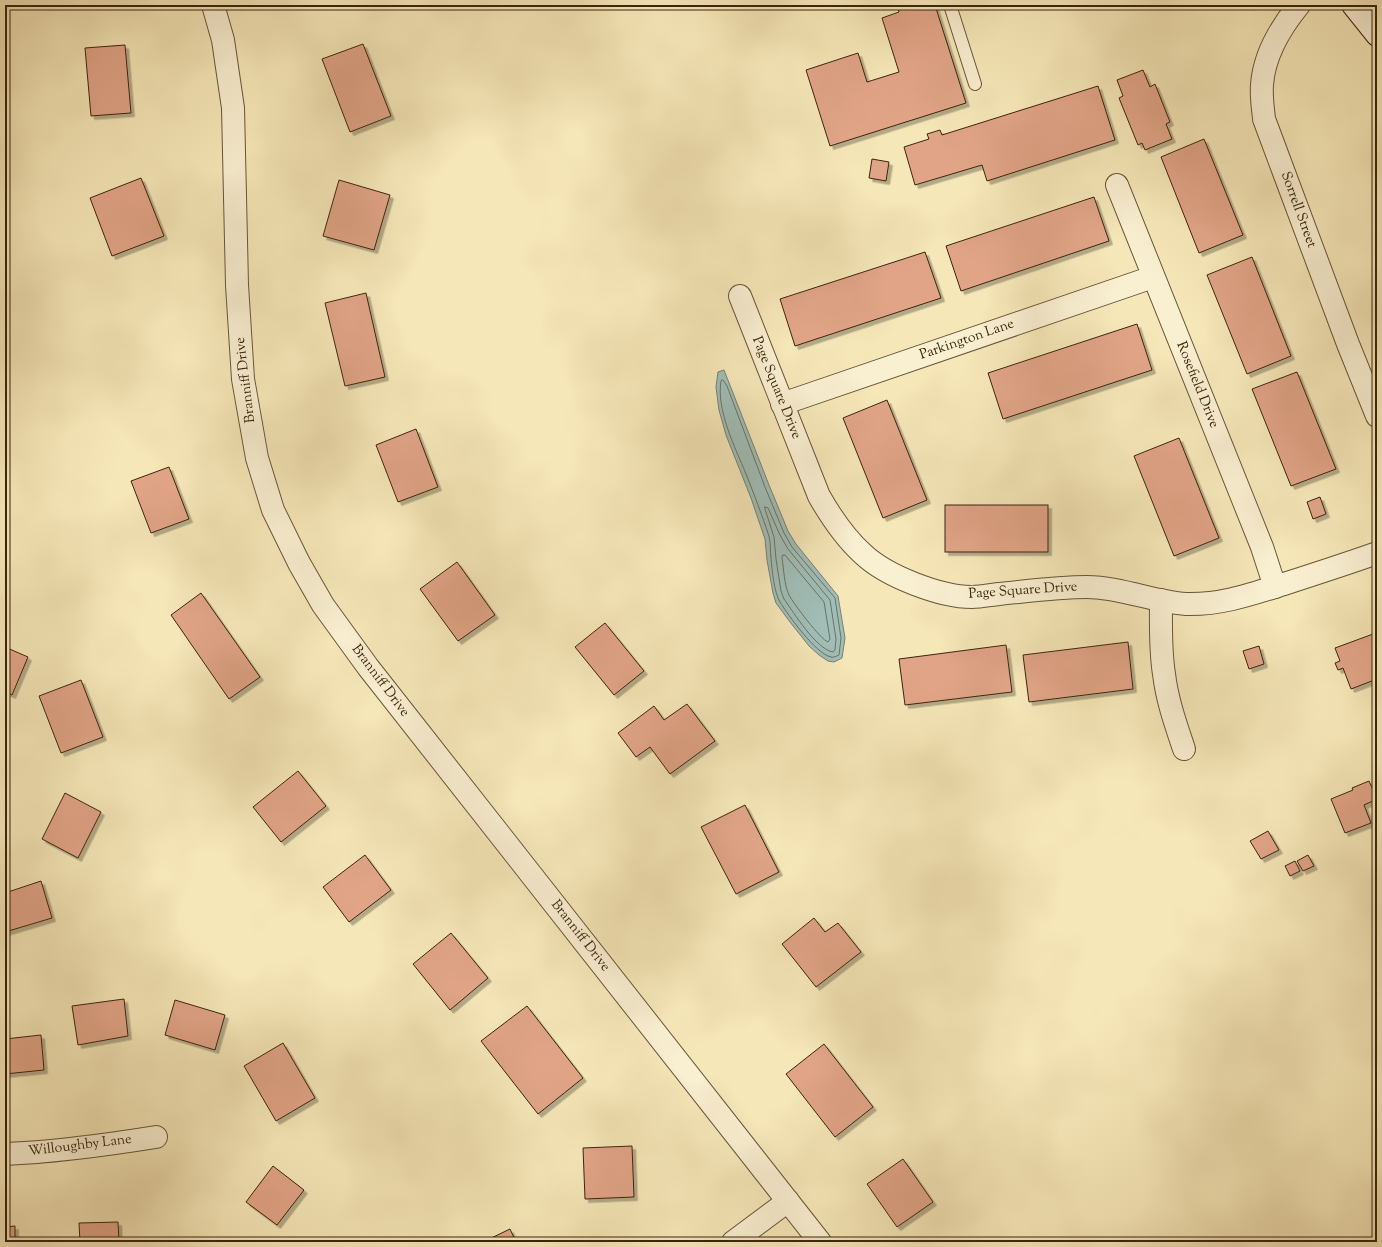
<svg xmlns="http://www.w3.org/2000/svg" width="1382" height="1247" font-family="'Sorts Mill Goudy',serif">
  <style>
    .water { fill: #a0beb8; stroke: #778074 }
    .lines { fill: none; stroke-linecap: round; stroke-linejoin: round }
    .shore { stroke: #6d7163; stroke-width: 1 }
    .building { fill: #e1a487; stroke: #3a240e; filter: url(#shadow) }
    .lane-casing { stroke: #695538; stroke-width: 14 }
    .street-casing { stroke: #695538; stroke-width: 24 }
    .secondary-casing { stroke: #3a240e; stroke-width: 24 }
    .lane { stroke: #f9efd1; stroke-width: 12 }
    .street { stroke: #f9efd1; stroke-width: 22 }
    .secondary { stroke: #f9efd1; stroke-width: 22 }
    .labels { text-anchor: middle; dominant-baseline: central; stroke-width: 3.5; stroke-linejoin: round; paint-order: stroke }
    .street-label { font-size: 14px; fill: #3a240e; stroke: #f9efd1 }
  </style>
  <defs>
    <filter id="shadow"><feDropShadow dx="3.5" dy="3.5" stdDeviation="0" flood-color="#0004"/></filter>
  </defs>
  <rect width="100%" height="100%" fill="#f6e7b8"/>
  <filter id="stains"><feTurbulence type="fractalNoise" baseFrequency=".005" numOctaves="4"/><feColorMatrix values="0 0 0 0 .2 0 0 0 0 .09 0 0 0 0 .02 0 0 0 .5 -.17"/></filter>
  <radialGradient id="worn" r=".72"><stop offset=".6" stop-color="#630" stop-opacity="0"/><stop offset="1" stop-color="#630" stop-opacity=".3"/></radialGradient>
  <!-- water -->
  <path class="water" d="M724 370 769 485 788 531 796 544 838 596 845 638 842 658 834 662 828 661 819 655 809 646 790 622 776 603 773 593 767 560 765 539 751 498 726 435 719 410 716 387 718 372Z"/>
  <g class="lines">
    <!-- shore -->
    <g class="shore">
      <path d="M723 380 727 386 765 487 784 533 792 547 835 598 841 638 839 655C836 656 834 658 831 657 816 654 788 615 780 602 774 592 772 570 771 558 770 551 771 543 769 536 762 515 754 494 746 474 735 447 716 410 721 381Z"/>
      <path d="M765 507 768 508 780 535 788 549 830 600 836 639 835 650 833 652C816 649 794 613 784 599L781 591 776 559 774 537 765 509Z"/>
      <path d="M783 555H785L824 602 830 639 828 642C821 640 793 603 789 595 784 584 784 570 782 558Z"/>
    </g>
  </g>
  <!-- building -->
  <g class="building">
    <path d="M897 5H935L966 103 830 146 806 70 858 53 867 82 899 72 882 18 899 12Z"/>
    <path d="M363 44 391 116 350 132 322 59Z"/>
    <path d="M125 45 131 113 91 116 85 48Z"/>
    <path d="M1143 70 1150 87 1155 84 1170 122 1166 124 1172 139 1145 150 1142 143 1138 145 1119 98 1123 96 1117 80Z"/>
    <path d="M1098 86 1115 140 987 181 982 165 915 185 904 147 929 139 927 134 940 130 942 135Z"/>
    <path d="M1204 139 1243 235 1199 253 1161 157Z"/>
    <path d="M872 159 889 162 886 181 869 178Z"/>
    <path d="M141 178 164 236 112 256 90 198Z"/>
    <path d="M339 180 390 195 374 250 323 236Z"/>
    <path d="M1094 197 1109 241 961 291 946 246Z"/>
    <path d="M925 252 941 298 795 346 780 299Z"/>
    <path d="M1252 257 1291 356 1247 374 1207 275Z"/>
    <path d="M366 293 385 377 345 386 325 303Z"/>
    <path d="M1137 324 1152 370 1003 419 988 373Z"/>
    <path d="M1297 372 1336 469 1291 486 1252 389Z"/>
    <path d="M887 400 927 500 883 518 843 418Z"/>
    <path d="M416 429 438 487 398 502 376 445Z"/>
    <path d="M1179 438 1219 538 1174 556 1134 456Z"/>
    <path d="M169 467 189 519 151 533 131 481Z"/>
    <path d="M1320 497 1326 514 1313 519 1307 502Z"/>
    <rect x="945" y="505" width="103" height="47"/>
    <path d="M457 562 495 615 458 641 420 589Z"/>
    <path d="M201 593 260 677 229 699 171 615Z"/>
    <path d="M605 623 644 671 614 695 575 647Z"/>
    <path d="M1373 634 1377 645V679L1351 689 1343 668 1338 670 1335 663 1340 661 1335 648Z"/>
    <path d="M1128 642 1133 689 1029 702 1023 655Z"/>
    <path d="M1006 645 1012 692 905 705 899 659Z"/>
    <path d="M1259 646 1264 664 1249 669 1243 651Z"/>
    <path d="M5 647 28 657 12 695 5 692Z"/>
    <path d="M81 680 103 737 61 753 39 696Z"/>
    <path d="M687 704 715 741 670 774 650 747 636 757 618 733 654 706 664 720Z"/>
    <path d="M298 771 326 806 281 842 253 807Z"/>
    <path d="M1369 781 1377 799 1364 805 1371 823 1345 833 1331 799 1353 790 1352 788Z"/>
    <path d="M65 793 101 812 78 858 42 839Z"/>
    <path d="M745 805 779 872 736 894 701 827Z"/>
    <path d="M1268 831 1279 850 1261 859 1250 841Z"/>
    <path d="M365 855 391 890 349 922 323 887Z"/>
    <path d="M1308 855 1314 866 1303 871 1297 861Z"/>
    <path d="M1295 861 1300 871 1290 876 1285 866Z"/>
    <path d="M41 881 52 918 5 932V893Z"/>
    <path d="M814 918 825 932 838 923 861 952 816 987 782 944Z"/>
    <path d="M451 933 488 978 450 1010 413 964Z"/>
    <path d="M124 999 128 1036 78 1045 72 1006Z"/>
    <path d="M175 1000 225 1015 215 1050 165 1035Z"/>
    <path d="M527 1006 583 1078 538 1114 481 1041Z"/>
    <path d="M41 1035 44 1070 5 1074V1039Z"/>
    <path d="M283 1043 315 1098 276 1121 244 1066Z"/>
    <path d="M824 1044 873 1107 835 1137 786 1074Z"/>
    <path d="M632 1146 634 1197 585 1199 583 1148Z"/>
    <path d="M903 1159 933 1202 897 1227 867 1184Z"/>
    <path d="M273 1166 304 1190 277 1225 246 1202Z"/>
    <path d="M118 1222 119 1242H80L79 1223Z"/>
    <path d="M15 1226V1242H5V1227Z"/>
    <path d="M510 1229 516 1242H483Z"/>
  </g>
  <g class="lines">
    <!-- lane casing -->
    <g class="lane-casing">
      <path id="lane" d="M950 5 975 84"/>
    </g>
    <!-- street casing -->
    <g class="street-casing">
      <g id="street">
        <path d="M213 5 223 40 233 108 237 285 243 379 257 458 273 510 299 563 323 605 368 667 820 1242"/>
        <path d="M1299 5C1281 27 1264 55 1262 85 1261 97 1263 108 1264 119L1348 344 1377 416"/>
        <path d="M1117 185 1262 547 1275 587"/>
        <path d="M740 296 819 496C831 517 844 537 863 554 886 576 940 597 972 597 981 597 990 595 999 594 1029 591 1058 587 1087 587 1121 587 1153 602 1186 604 1221 605 1252 594 1284 584 1315 574 1346 564 1377 553"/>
        <path d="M782 404 1153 277"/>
        <path d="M1161 600C1161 625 1160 649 1164 674 1167 700 1176 725 1184 749"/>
        <path d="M5 1154C56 1152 106 1145 156 1137"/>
        <path d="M733 1242 788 1201"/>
      </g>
    </g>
    <!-- secondary casing -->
    <g class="secondary-casing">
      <path id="secondary" d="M1353 5 1377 35"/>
    </g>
    <!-- lane -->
    <use href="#lane" class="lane"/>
    <!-- street -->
    <use href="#street" class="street"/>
    <!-- secondary -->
    <use href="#secondary" class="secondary"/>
  </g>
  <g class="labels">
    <!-- street labels -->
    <g class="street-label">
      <text transform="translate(1298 210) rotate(70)">Sorrell Street</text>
      <text transform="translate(967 340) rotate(-19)">Parkington Lane</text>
      <text transform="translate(246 380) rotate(-97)">Branniff Drive</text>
      <text transform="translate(1197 385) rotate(68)">Rosefield Drive</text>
      <text transform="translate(776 388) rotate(68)">Page Square Drive</text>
      <text transform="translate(1023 591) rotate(-4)">Page Square Drive</text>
      <text transform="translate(380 681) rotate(53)">Branniff Drive</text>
      <text transform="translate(580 936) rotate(52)">Branniff Drive</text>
      <text transform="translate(80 1146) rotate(-7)">Willoughby Lane</text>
    </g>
  </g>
  <!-- margin -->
  <rect width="1382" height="1247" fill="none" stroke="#f6e7b8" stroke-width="20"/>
  <rect x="6" y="6" width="1370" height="1235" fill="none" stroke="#3a240e" stroke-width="2"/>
  <rect x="10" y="10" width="1362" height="1227" fill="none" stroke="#3a240e"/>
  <rect width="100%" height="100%" filter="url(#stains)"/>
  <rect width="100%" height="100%" fill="url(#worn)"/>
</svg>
